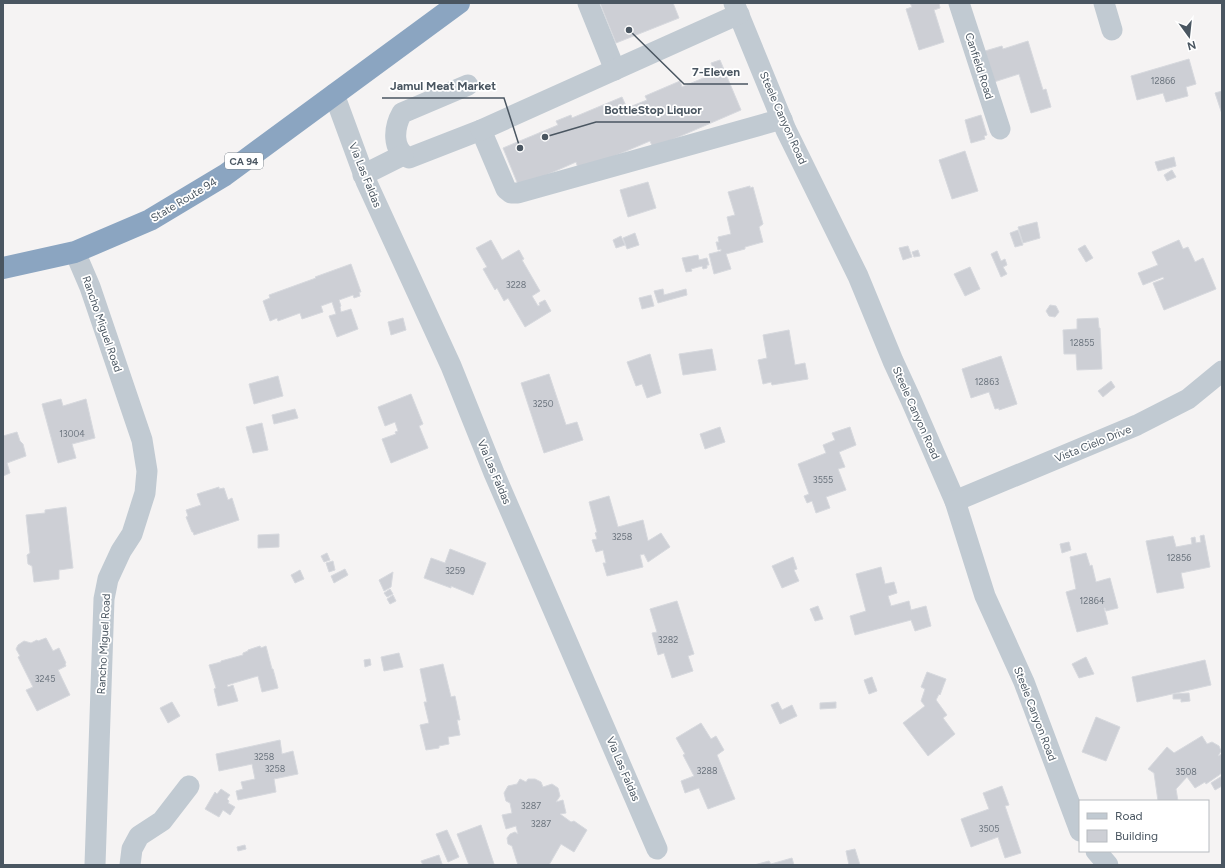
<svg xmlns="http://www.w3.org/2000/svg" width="1225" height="868" font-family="Figtree,sans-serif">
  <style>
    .building { fill: #cdcfd5; stroke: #d7d9de }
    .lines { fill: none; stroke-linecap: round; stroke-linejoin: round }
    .minor { stroke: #c1cad2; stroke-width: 21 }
    .highway { stroke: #8ba5c1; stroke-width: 22 }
    .labels { text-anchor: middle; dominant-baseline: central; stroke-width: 3.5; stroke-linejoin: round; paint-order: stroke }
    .number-label { font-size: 9px; fill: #6b747e }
    .shield { fill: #fff; stroke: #808990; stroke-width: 1 }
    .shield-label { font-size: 10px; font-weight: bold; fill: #4a5661 }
    .street-label { font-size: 11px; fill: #4a5661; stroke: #fff }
    .leader { fill: none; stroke: #4a5661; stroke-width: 1.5 }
    .callout-dot { fill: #4a5661; stroke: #fff; stroke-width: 1.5 }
    .callout-label { font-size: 12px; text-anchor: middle; font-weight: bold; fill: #4a5661; stroke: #fff; stroke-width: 3.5; stroke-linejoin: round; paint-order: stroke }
  </style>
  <rect width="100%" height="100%" fill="#f5f3f3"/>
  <!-- building -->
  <g class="building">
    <path d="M600 3H673L679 18 616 43Z"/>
    <path d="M910 3H939L940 8 934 10 944 42 919 50 906 9 912 7Z"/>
    <path d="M1028 41 1043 90 1046 89 1051 107 1031 113 1019 74 994 82 985 51 1002 46 1003 49Z"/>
    <path d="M1189 59 1196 84 1186 87 1188 96 1166 102 1163 93 1137 100 1131 76Z"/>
    <path d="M720 60 741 110 653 148 650 141 579 171 576 162 519 187 503 148 558 125 556 121 571 115 572 118 622 97 627 108 647 100 645 96 680 81 682 87 715 73 711 63Z"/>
    <path d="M1222 91V114L1215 93Z"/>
    <path d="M981 115 987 135 984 136 985 139 971 143 965 120Z"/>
    <path d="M965 151 978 191 952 199 939 160Z"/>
    <path d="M1174 157 1176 166 1158 171 1155 162Z"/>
    <path d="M1172 170 1176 177 1167 181 1164 175Z"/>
    <path d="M648 182 656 208 628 217 620 190Z"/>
    <path d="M750 186V188L753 187 763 224 759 227 763 242 745 247V249L726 254 731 269 714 274 709 254 721 251V249L718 250 716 242H719L718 237 731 234 727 217 735 215 728 192Z"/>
    <path d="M1037 222 1040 238 1023 243 1018 227Z"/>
    <path d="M1018 230 1023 245 1015 247 1010 233Z"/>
    <path d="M635 233 639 245 627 249 623 238Z"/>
    <path d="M621 236 625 245 616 248 613 240Z"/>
    <path d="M491 240 502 260 519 250 524 259 522 260 540 291 532 296 538 306 540 305 539 303 545 300 551 311 525 327 508 298 504 301 497 288 495 290 483 269 487 267 476 248Z"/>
    <path d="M1179 240 1183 249 1188 247 1195 262 1203 258 1216 289 1164 310 1153 283 1164 279 1163 277 1143 285 1138 273 1158 265 1152 252Z"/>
    <path d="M1085 245 1093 258 1086 262 1078 249Z"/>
    <path d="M908 246 912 257 903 260 899 248Z"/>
    <path d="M918 250 920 256 914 257 912 252Z"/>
    <path d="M997 251 1001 261 1005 259 1007 265 1003 267 1007 274 1001 277 991 254Z"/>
    <path d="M698 255 699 260 707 258 709 265H707V268L703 269 702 266 691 269 692 271 686 272 682 258Z"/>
    <path d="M351 264 361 292H359L360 296 354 298 353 295 339 300 341 306 340 307 341 312 351 309 358 329 337 337 329 316 336 314 332 302 321 306 323 312 302 319 300 313 278 321 277 318 270 321 263 301 270 298 269 295 316 278 315 277Z"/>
    <path d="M970 267 980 289 965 296 954 274Z"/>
    <path d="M663 289 664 295 686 289 687 295 658 303 654 291Z"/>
    <path d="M651 295 654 306 642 309 639 298Z"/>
    <path d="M1050 305 1056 306 1059 312 1055 317 1049 316 1046 311Z"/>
    <path d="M403 318 406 330 391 335 388 322Z"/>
    <path d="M1098 318 1099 328H1100L1102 369 1077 370 1076 354H1064L1063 330 1077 329V319Z"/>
    <path d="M789 330 795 365 805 363 808 379 772 385 771 382 763 384 758 360 767 358 763 335Z"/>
    <path d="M712 349 716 370 683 375 679 354Z"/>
    <path d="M650 354 661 393 647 398 642 384 636 386 627 362Z"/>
    <path d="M1001 356 1017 404 999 410V408L995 409 989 392 971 398 962 369Z"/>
    <path d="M549 374 566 425 577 422 583 440 544 453 521 383Z"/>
    <path d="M278 376 283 396 254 404 249 384Z"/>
    <path d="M1111 381 1115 387 1103 397 1098 391Z"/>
    <path d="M411 394 423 424 419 426 428 448 391 463 382 439 396 434 395 432 398 431 395 422 385 426 378 407Z"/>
    <path d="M61 399 63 406 86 399 95 438 72 444 76 458 58 463 42 404Z"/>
    <path d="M295 409 298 418 274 424 272 415Z"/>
    <path d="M262 423 268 450 253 453 246 427Z"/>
    <path d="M720 427 725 442 705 449 700 434Z"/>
    <path d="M850 427 856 445 839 452 845 467 838 469 846 490 826 497 830 508 816 513 812 501 807 503 804 496 809 494 798 464 826 453 823 445 835 440 832 433Z"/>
    <path d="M17 432 20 441 23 444 26 456 7 463 10 473 3 476V436Z"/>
    <path d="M219 487V489L224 488 228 500 232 498 239 520 194 535 193 532H192L186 517 188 516 186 510 201 505 197 494Z"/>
    <path d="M609 496 618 527 643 520 648 541 661 533 670 547 648 562 644 554 640 555 643 567 607 576 603 563H606L603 550 596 552 592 540 597 539 595 533 597 532 589 502Z"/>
    <path d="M66 507 73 568 59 570V579L34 582 32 566 28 564 27 555 30 553 26 515 45 513V510Z"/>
    <path d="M279 534V547L258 548V535Z"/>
    <path d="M1204 535 1210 567 1181 573 1184 588 1157 593 1146 541 1173 536 1176 547 1192 544 1191 538 1195 537 1196 543 1201 542 1200 536Z"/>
    <path d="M1069 542 1071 550 1062 553 1060 544Z"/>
    <path d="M450 549 486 563 473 595 451 586V588L424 578 431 558 445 563Z"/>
    <path d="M327 553 330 560 324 562 321 556Z"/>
    <path d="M1086 553 1090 566 1092 565 1096 582 1110 578 1118 608 1106 611 1105 608H1104L1108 624 1077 632 1066 592 1076 589 1070 557Z"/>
    <path d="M793 557 797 569 794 570 799 581 782 588 772 566Z"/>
    <path d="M333 561 335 570 329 572 326 563Z"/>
    <path d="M881 567 885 584 894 582 897 593 888 596 891 606 909 601 911 610 926 606 931 626 915 631 911 620 855 635 850 616 866 611 856 574Z"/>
    <path d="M345 569 348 575 334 583 331 576Z"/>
    <path d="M300 570 304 579 295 583 291 575Z"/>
    <path d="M393 572 391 587 384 591 379 580Z"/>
    <path d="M390 589 393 594 387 597 384 593Z"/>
    <path d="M393 595 396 601 390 604 387 599Z"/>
    <path d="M677 601 694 654 688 656 693 671 672 678 664 653 658 655 652 633 657 632 650 609Z"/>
    <path d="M818 606 823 619 815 621 810 609Z"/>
    <path d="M46 638 53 651 59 648 66 663 65 664 66 666 58 670 70 695 37 711 26 690 33 687 18 657 20 656 16 649 18 645 24 641 31 643 37 640 38 641Z"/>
    <path d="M260 646 261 648 266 646 272 669H273L278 688 262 692 258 676 227 685 228 687 233 685 238 701 218 706 214 689 216 688 209 665 221 662V661L243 655V653L248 651V650Z"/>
    <path d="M399 653 403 667 384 671 381 657Z"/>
    <path d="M1086 657 1094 674 1079 678 1072 664Z"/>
    <path d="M370 659 371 665 365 667 364 660Z"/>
    <path d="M1205 660 1211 685 1137 702 1132 677Z"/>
    <path d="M443 664 451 697 455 696 460 720H457L460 735 448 737 449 744 439 746V748L426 750 420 725 429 723 424 702H427L420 669Z"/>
    <path d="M927 672 946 679 940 695 939 694 936 700 947 715 943 718 955 734 928 756 903 723 925 706 921 701 925 689 921 687Z"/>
    <path d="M872 677 877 691 869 694 864 680Z"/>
    <path d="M1189 693 1190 701 1181 702V699H1173V694Z"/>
    <path d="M172 702 180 716 168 723 160 708Z"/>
    <path d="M778 702 782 710 792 705 797 716 780 724 771 705Z"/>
    <path d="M836 702V708L820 709V703Z"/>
    <path d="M1096 717 1120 727 1106 761 1082 752Z"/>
    <path d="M701 723 711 739 716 736 724 750 717 755 735 799 708 809 699 788 685 793 681 781 694 776 683 755 685 754 676 738Z"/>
    <path d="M1202 736 1207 744 1212 742 1219 746 1221 751 1218 756 1222 754V773L1206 784 1205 782 1195 788 1187 777 1176 789 1178 801H1158L1154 773 1148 769 1167 747 1174 753Z"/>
    <path d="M280 740 282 754 293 751 298 774 274 779 276 792 238 800 236 791 243 789 241 782 255 779 252 764 219 771 216 754Z"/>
    <path d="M1222 776V786L1215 790 1211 783Z"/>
    <path d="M520 779 526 782 528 779H535L541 782 543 787 552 784 558 788 560 796 556 802 563 800 566 813 560 814 571 822 574 821 587 830 574 852 561 844 549 865H518L512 846 508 844 507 838 510 834 515 832 518 834 516 826 506 829 502 815 512 813 510 803 506 801 504 793 508 786 517 784Z"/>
    <path d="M1002 786 1009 805 1005 806 1021 853 1005 858 998 837 971 847 961 819 989 809 983 793Z"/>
    <path d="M221 789 230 795 227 799 229 801 228 803 235 807 230 815 223 810 219 817 205 809 215 792 217 794Z"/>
    <path d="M481 825 494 864 469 865 457 834Z"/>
    <path d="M447 830 459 857 448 862 436 834Z"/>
    <path d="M245 845 246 849 238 851 237 847Z"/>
    <path d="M855 849 860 865H849L846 851Z"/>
    <path d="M439 855 442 864 423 865 421 861Z"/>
    <path d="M792 858 794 865H754L769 861 771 864Z"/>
  </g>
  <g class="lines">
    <!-- minor -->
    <g class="minor">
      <path d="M588 3 615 70"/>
      <path d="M734 3 786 130 858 276 893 361 911 400 955 501 985 596 1024 682 1080 831"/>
      <path d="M959 3 1000 129"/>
      <path d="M1104 3 1112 30"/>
      <path d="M468 85 402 113C394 127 391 150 409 158L481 130 506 189 511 193H518L782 119"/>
      <path d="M334 94 366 181 451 366 494 473 657 849"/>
      <path d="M481 130 739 14"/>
      <path d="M363 175 403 155"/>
      <path d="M75 252 90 287 142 440 147 471 145 493 132 534 121 551 108 579 104 599 95 865"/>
      <path d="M955 501 1137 425 1188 399 1222 371"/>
      <path d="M1096 851 1108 865"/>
      <path d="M130 865 132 849 139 836 162 821 189 786"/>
    </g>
    <!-- highway -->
    <path class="highway" d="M3 268 75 252 150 220 225 175 459 3"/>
  </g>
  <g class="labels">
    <!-- number labels -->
    <g class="number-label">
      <text x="1163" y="80">12866</text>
      <text x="516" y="284">3228</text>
      <text x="1082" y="342">12855</text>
      <text x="987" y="381">12863</text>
      <text x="543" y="403">3250</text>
      <text x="72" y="433">13004</text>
      <text x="823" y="479">3555</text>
      <text x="622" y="536">3258</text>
      <text x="1179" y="557">12856</text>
      <text x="455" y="570">3259</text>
      <text x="1092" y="600">12864</text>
      <text x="668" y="639">3282</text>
      <text x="45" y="678">3245</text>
      <text x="264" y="756">3258</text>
      <text x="275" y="768">3258</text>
      <text x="707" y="770">3288</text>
      <text x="1186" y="771">3508</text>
      <text x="531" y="805">3287</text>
      <text x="541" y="823">3287</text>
      <text x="989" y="828">3505</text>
    </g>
    <!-- shield labels -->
    <rect class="shield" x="225" y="153" width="38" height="16" rx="3"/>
    <g class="shield-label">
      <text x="244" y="161">CA 94</text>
    </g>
    <!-- street labels -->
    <g class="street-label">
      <text transform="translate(979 66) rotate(72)">Canfield Road</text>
      <text transform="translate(783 118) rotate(66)">Steele Canyon Road</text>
      <text transform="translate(365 175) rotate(68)">Via Las Faldas</text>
      <text transform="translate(184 200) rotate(-31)">State Route 94</text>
      <text transform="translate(102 324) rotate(71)">Rancho Miguel Road</text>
      <text transform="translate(916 413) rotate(66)">Steele Canyon Road</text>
      <text transform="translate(1093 444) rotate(-22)">Vista Cielo Drive</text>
      <text transform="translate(494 472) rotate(67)">Via Las Faldas</text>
      <text transform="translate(104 644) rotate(-87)">Rancho Miguel Road</text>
      <text transform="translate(1035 714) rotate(69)">Steele Canyon Road</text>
      <text transform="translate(623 769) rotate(67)">Via Las Faldas</text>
    </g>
  </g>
  <!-- callouts -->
  <path class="leader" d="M629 30L684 84H748M520 148L504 98H382M545 137L596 122H710"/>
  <g class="callout-dot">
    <circle cx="629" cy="30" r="4"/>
    <circle cx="520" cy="148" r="4"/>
    <circle cx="545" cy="137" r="4"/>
  </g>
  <g class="callout-label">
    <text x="716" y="76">7-Eleven</text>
    <text x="443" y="90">Jamul Meat Market</text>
    <text x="653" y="114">BottleStop Liquor</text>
  </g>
  <!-- border -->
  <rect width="1225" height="868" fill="none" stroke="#4a5661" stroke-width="8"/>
  <!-- legend -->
  <rect x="1079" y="800" width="130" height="52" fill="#ffffff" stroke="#b7bbc0"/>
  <rect x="1087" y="813" width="20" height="6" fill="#c1cad2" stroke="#b7bbc0"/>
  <text x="1115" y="820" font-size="12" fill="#4a5661">Road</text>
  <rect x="1087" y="830" width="20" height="12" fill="#cdcfd5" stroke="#b7bbc0"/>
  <text x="1115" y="840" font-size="12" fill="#4a5661">Building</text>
  <!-- north arrow -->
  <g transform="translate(1189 36) rotate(165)" stroke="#ffffff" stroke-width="3" paint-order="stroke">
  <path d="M0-3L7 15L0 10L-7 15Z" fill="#4a5661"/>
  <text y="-6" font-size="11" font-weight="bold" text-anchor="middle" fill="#4a5661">N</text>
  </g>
</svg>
